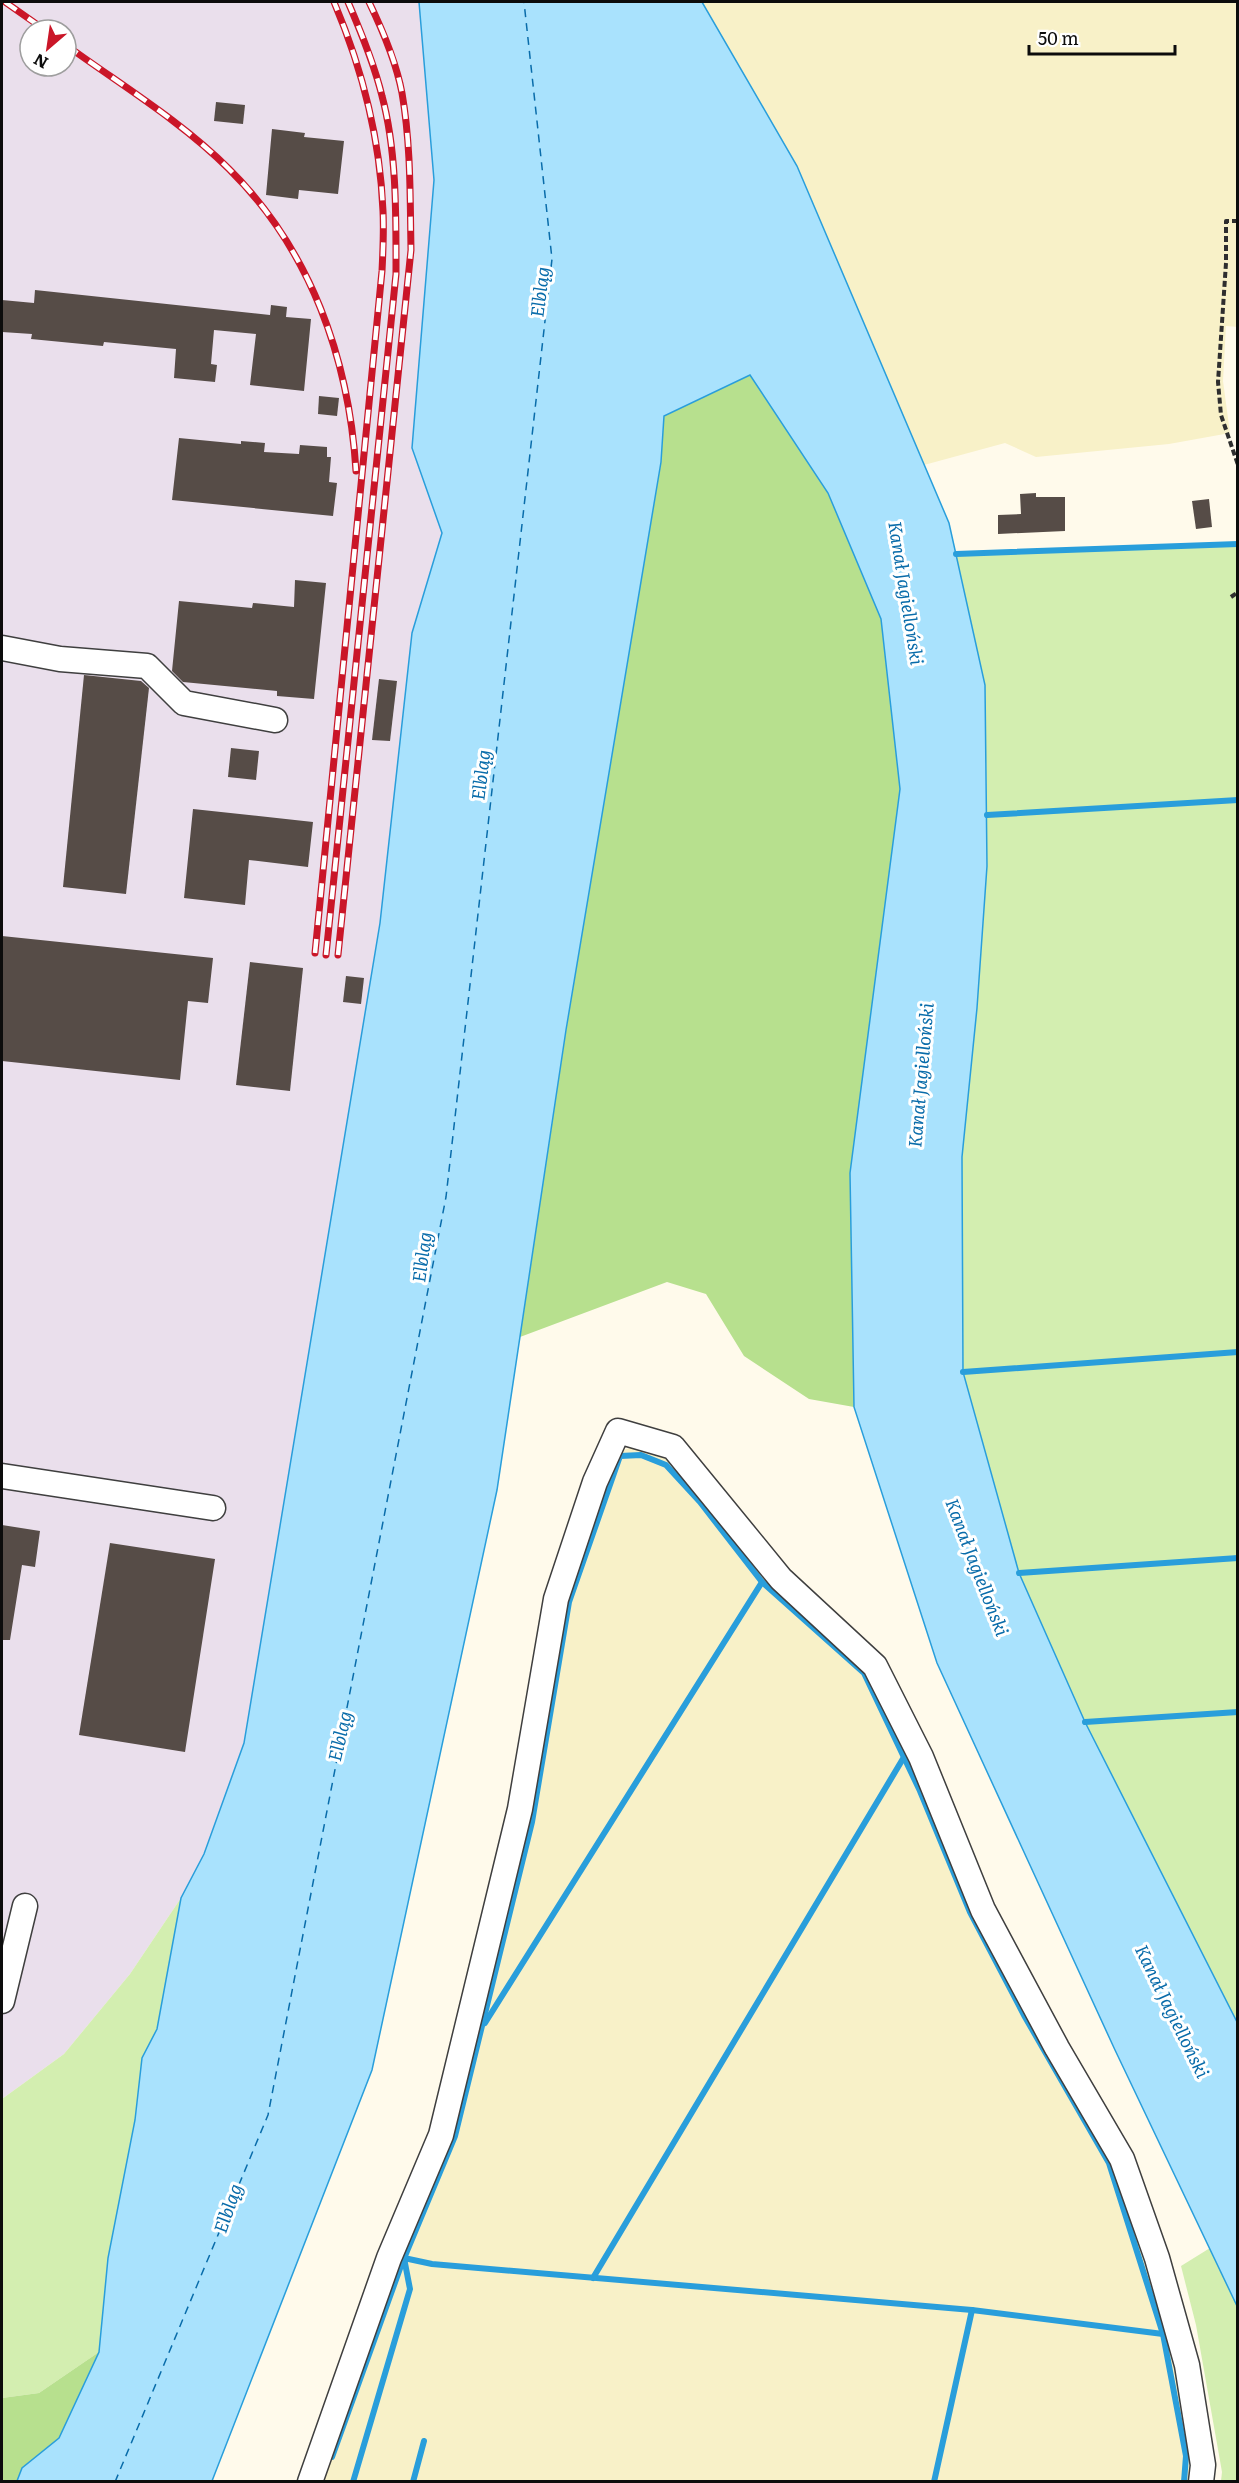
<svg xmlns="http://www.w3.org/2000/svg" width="1239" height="2483" font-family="Literata,serif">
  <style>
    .industrial { fill: #eadfec; fill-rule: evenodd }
    .farmland { fill: #f8f1c8 }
    .green { fill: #d3eeb0 }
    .forest { fill: #b7e08e }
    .water { fill: #a9e2fd; stroke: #299edb; stroke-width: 1.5 }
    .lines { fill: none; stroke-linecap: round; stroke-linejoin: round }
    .stream { stroke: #299edb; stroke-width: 6 }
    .ferry { stroke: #096caa; stroke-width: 1.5; stroke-dasharray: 8 6; stroke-linecap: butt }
    .building { fill: #564c47 }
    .minor-casing { stroke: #3f3f3f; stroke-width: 27 }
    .path { stroke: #2e2e2e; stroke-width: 4; stroke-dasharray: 6 3; stroke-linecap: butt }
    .minor { stroke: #fff; stroke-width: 24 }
    .rail-casing { stroke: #ca1628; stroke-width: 7 }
    .rail { stroke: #fff; stroke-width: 4.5; stroke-dasharray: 14; stroke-linecap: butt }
    .labels { text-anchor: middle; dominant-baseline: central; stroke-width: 6; stroke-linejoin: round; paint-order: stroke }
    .water-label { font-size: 18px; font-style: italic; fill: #096caa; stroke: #fff }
  </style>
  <rect width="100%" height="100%" fill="#fffaeb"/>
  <!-- industrial -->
  <path class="industrial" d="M2 2H419L434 180 412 448 442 533 412 633 380 923 244 1743 204 1854 181 1898 130 1974 64 2054 2 2099ZM30 30H66V66H30Z"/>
  <!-- farmland -->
  <g class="farmland">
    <path d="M702 2H1237L1238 327 1226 326 1223 381 1230 433 1169 444 1036 457 1005 443 924 465 797 166Z"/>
    <path d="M637 1446 669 1459 871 1670 1117 2163 1177 2371 1191 2461 1189 2481 315 2482 448 2132 560 1603 613 1453Z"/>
  </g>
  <!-- green -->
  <g class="green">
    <path d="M1237 544V2022L1085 1722 1019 1573 963 1372 962 1157 977 1008 987 866V826L985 685 956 554Z"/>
    <path d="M181 1898 157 2029 142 2059 135 2120 108 2258 99 2352 39 2393 2 2398V2099L64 2054 130 1974Z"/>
    <path d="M1210 2248 1237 2306V2481H1221L1222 2472 1196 2325 1181 2266Z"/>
  </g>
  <!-- forest -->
  <g class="forest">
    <path d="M750 375 828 493 881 619 900 789 850 1173 854 1407 809 1399 744 1356 706 1294 667 1282 520 1337 566 1030 661 462 664 416Z"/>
    <path d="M99 2352 59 2438 22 2468 17 2481H2V2398L39 2393Z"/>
  </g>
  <!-- water -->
  <path class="water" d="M419 2H702L797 166 949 523 985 685 987 866 977 1008 962 1157 963 1372 1019 1573 1085 1722 1237 2022V2306L1115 2050 937 1663 854 1407 850 1173 900 789 881 619 828 493 750 375 664 416 661 462 566 1030 497 1490 372 2070 212 2481H17L22 2468 59 2438 99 2352 108 2258 135 2120 142 2058 157 2029 181 1898 204 1854 244 1743 380 923 412 633 442 533 412 448 434 180Z"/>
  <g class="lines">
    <!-- stream -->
    <g class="stream">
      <path d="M956 554 1238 544"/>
      <path d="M987 815 1238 800"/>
      <path d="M963 1372 1238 1352"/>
      <path d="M1019 1573 1238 1558"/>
      <path d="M1085 1722 1238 1712"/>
      <path d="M485 2023 762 1582"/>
      <path d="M593 2278 904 1757"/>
      <path d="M972 2310 1163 2334 1186 2456 1184 2482"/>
      <path d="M332 2457 402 2263 455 2136 532 1822 569 1602 620 1456 641 1455 666 1465 700 1502 762 1582 864 1673 920 1791 970 1912 1025 2017 1109 2163 1163 2334"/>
      <path d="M353 2482 410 2289 404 2258 432 2264 972 2310 934 2482"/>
      <path d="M413 2482 424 2441"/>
    </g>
    <!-- ferry -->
    <path class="ferry" d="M115 2482 268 2115 446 1197 552 259 524 2"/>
  </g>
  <!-- building -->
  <g class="building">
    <path d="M216 102 245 105 243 124 214 121Z"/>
    <path d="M272 129 305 133 304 137 344 141 338 194 299 190 298 199 266 195Z"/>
    <path d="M35 290 270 315 271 305 287 307 286 317 311 319 304 391 250 385 256 334 214 330 211 364 217 365 215 382 174 378 176 349 104 342 103 346 31 339 32 334 2 332V300L34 303Z"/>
    <path d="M319 396 339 398 337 416 318 414Z"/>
    <path d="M179 438 241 444V441L265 443 264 452 299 454 300 445 327 447V457H331L329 482 337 483 333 516 172 500Z"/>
    <path d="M1036 493V497H1065V531L998 534V515L1021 514 1020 494Z"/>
    <path d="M1209 499 1212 527 1196 529 1192 501Z"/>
    <path d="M295 580 326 583 314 699 277 696V691L183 682 172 671 179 601 252 608 253 603 294 607Z"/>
    <path d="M84 675 141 681 149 688 126 894 63 887Z"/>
    <path d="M379 679 397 681 390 741 372 740Z"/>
    <path d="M231 748 259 751 256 780 228 777Z"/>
    <path d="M193 809 313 822 308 867 249 860 245 905 184 898Z"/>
    <path d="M2 936 213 958 208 1003 188 1001 180 1080 2 1061Z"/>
    <path d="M250 962 303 968 290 1091 236 1085Z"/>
    <path d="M346 976 364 978 361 1004 343 1002Z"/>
    <path d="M2 1525 40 1531 35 1567 22 1565 10 1640H2Z"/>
    <path d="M110 1543 215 1559 185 1752 79 1735Z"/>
  </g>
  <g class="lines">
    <!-- minor casing -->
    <g class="minor-casing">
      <g id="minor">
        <path d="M2 648 60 659 147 666 184 703 275 720"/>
        <path d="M2 1476 213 1508"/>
        <path d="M2 2001 25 1906"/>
        <path d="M310 2482 389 2258 441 2135 520 1809 556 1599 595 1482 618 1431 673 1447 781 1579 875 1666 921 1757 983 1910 1057 2048 1122 2159 1157 2258 1187 2365 1203 2465 1201 2482"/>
      </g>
    </g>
    <!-- path -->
    <g class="path">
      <path d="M1238 221H1226V263L1218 382 1221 415 1238 465"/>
      <path d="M1231 597 1238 592"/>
    </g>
    <!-- minor -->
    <use href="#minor" class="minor"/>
    <!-- rail casing -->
    <g class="rail-casing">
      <g id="rail">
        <path d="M5 2 45 30"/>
        <path d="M66 45C121 85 181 121 229 169 310 249 349 358 356 471"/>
        <path d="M315 953 382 271C383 251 384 231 383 211 380 138 362 68 334 2"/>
        <path d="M326 955 396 274C396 216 397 152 382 96 374 63 361 32 348 2"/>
        <path d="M338 955 411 250C410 197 411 145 402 93 396 61 383 31 369 2"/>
      </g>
    </g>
    <!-- rail -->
    <use href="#rail" class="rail"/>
  </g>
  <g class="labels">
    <!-- water labels -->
    <g class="water-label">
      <text transform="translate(539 292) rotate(-83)">Elbląg</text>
      <text transform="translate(907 593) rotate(81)">Kanał Jagielloński</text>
      <text transform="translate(480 775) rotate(-83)">Elbląg</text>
      <text transform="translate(920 1075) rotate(-85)">Kanał Jagielloński</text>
      <text transform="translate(421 1257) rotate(-82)">Elbląg</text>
      <text transform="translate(978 1567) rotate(69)">Kanał Jagielloński</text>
      <text transform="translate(339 1736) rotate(-77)">Elbląg</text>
      <text transform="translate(1173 2011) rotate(64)">Kanał Jagielloński</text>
      <text transform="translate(227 2208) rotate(-71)">Elbląg</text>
    </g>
  </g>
  <!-- border -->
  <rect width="1239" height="2483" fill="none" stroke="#0c0c0c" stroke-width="6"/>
  <!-- north arrow -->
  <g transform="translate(48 48) rotate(209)"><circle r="28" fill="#ffffff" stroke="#9e9e9e" stroke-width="1.5"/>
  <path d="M0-4.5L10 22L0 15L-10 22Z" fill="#ca1628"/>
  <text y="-9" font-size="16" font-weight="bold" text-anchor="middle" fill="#0c0c0c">N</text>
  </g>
  <!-- scale -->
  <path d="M1029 45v9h146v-9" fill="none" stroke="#0c0c0c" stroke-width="3"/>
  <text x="1038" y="45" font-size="18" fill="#0c0c0c" stroke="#ffffff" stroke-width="4.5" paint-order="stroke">50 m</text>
</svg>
